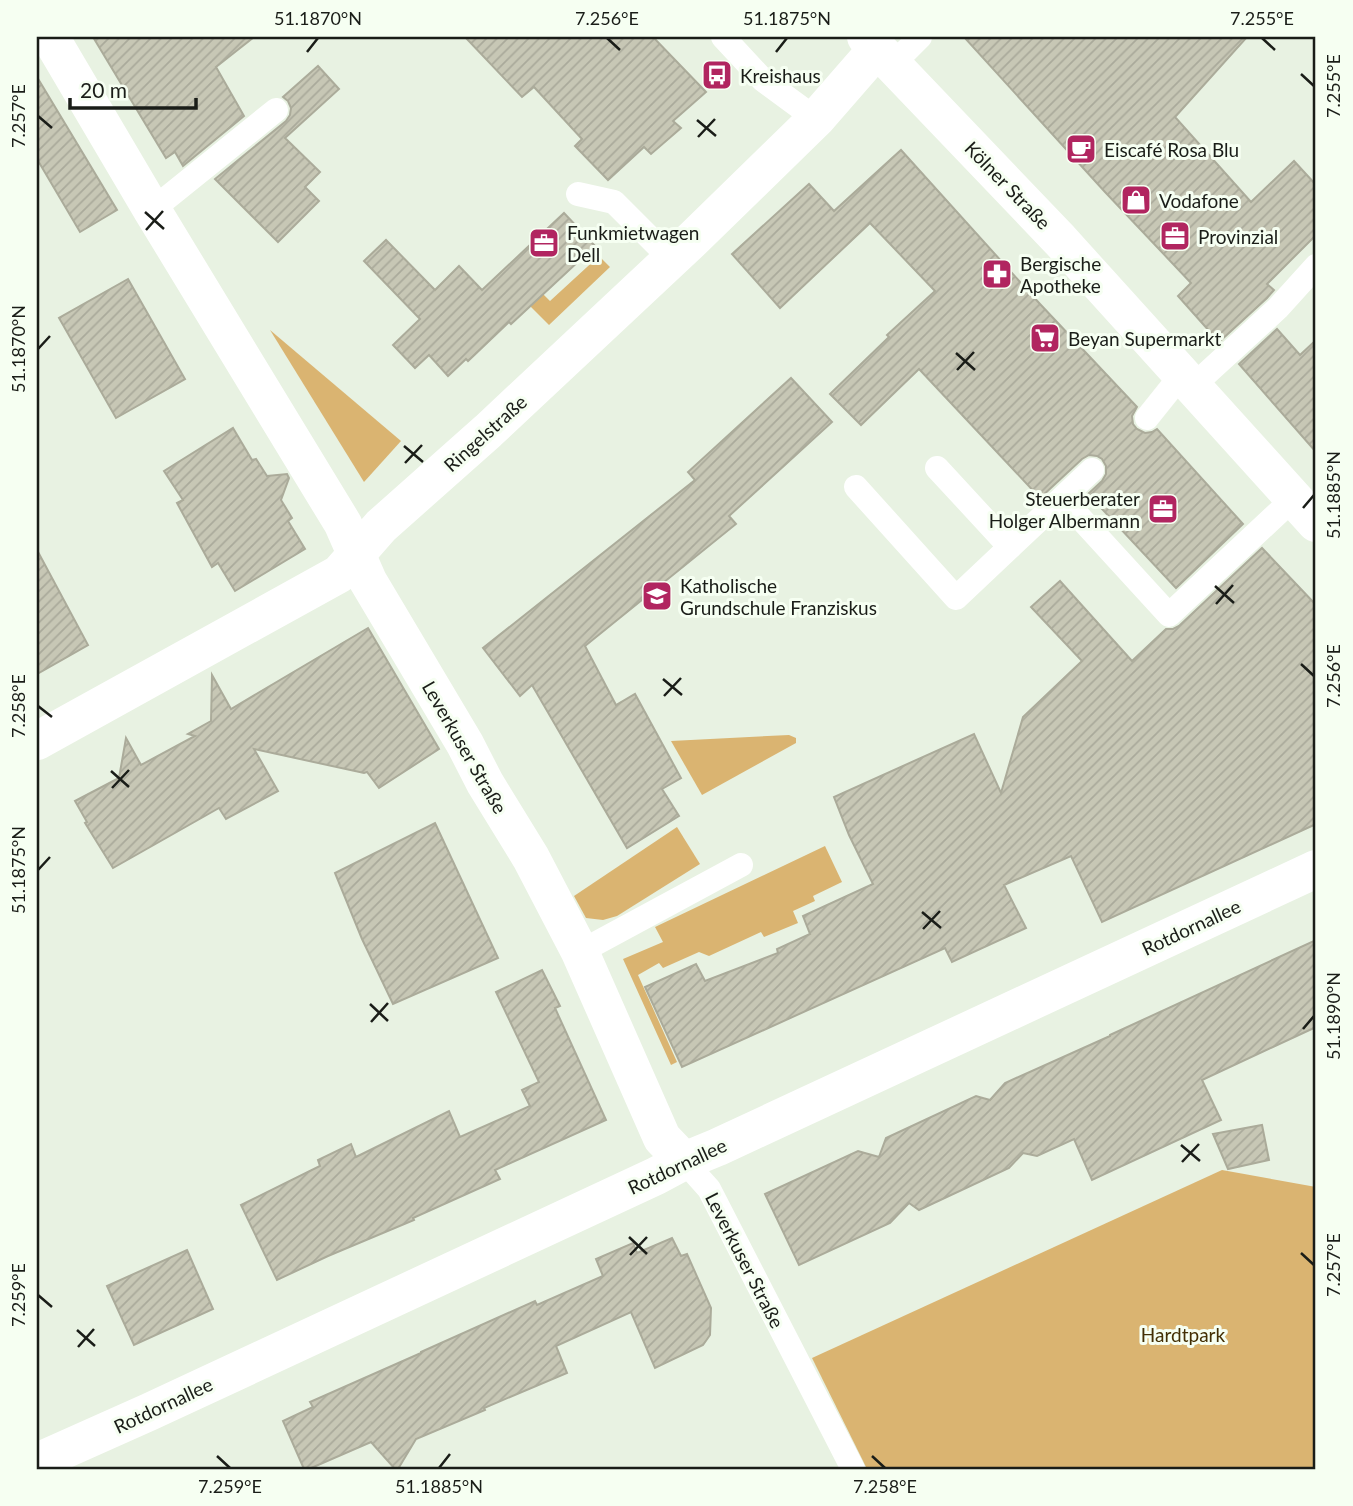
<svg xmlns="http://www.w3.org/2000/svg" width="1353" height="1506" font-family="Lato,sans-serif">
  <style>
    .green { fill: #dab471 }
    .building { fill: url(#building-hatch); stroke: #abab9a; stroke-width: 2 }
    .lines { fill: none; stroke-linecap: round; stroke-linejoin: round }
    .service { stroke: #fff; stroke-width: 24 }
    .minor { stroke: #fff; stroke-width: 38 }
    .tertiary { stroke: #fff; stroke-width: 38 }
    .ticks { fill: none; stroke: #1a1d18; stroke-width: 2.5 }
    .labels { text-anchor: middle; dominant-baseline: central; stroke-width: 6; stroke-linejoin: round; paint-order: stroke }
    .poi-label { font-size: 19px; fill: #1a1d18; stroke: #f6fff2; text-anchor: start }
    .street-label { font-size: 19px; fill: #1a1d18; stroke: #f6fff2 }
    .park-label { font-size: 19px; fill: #432f04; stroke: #f6fff2 }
    .neatline { fill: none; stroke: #1a1d18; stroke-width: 2.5 }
    .ticks-label { font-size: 18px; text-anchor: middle; fill: #1a1d18 }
  </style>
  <defs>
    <pattern id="building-hatch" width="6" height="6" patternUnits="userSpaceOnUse" patternTransform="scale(1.75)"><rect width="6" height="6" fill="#c7c7b5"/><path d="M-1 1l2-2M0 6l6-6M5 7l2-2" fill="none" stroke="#aaaa9b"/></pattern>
  </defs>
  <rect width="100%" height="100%" fill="#e8f2e2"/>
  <!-- green -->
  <g class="green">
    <path d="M599 256 610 267 549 325 506 282 543 294 550 301Z"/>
    <path d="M270 330 401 441 364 482Z"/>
    <path d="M789 735 796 738V743L702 795 671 741Z"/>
    <path d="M677 827 700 864 617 916 603 920 586 918 574 896Z"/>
    <path d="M825 846 842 882 813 896 815 901 793 911 798 923 764 937 761 932 709 956 699 952 663 968 659 963 638 975 677 1062 671 1065 623 959 663 942 655 927Z"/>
    <path d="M1222 1170 1316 1187V1469H867L812 1358Z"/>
  </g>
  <!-- building -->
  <g class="building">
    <path d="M93 37H254L216 67 244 116 183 166 175 152 166 158Z"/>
    <path d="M465 37H653L706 92 673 121 681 128 651 154 644 147 608 180 575 146 582 139 534 87 522 97Z"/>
    <path d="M964 37H1247L1175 117 1251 202 1294 161 1316 185V235L1267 284 1274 290 1267 298 1219 342 1178 296 1191 283 1105 192Z"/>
    <path d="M318 66 339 89 285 138 320 172 305 187 319 201 278 242 215 179 286 121 290 115 291 108 288 101 283 97Z"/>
    <path d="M37 77 117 210 80 232 37 159Z"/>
    <path d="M901 150 1040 304 1137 407 1132 416 1133 424 1137 429 1145 433 1152 432 1157 429 1243 524 1176 588 1088 494 1102 481 1106 474V466L1102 459 1097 456 1089 455 1082 459 1040 498 919 369 861 425 830 394 889 337 887 335 935 291 870 223 780 308 732 254 809 184 834 211Z"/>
    <path d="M564 213 595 246 511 324 509 322 468 361 466 359 448 376 429 355 415 368 393 345 420 319 364 261 386 240 435 290 459 266 482 290Z"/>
    <path d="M128 279 185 379 116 418 59 318Z"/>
    <path d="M1277 329 1300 355 1316 340V452L1239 364Z"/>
    <path d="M791 378 832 422 729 516 736 524 585 646 616 705 635 694 681 778 662 789 679 816 627 848 532 685 520 696 483 648 695 480 688 472Z"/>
    <path d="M233 428 252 460 256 459 267 476 287 474 289 478 281 500 292 518 288 521 305 549 235 591 218 563 212 567 177 503 183 500 164 471Z"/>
    <path d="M1262 548 1316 605V824L1102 922 1071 856 1004 885 1026 928 952 962 945 948 682 1067 645 987 696 964 705 981 778 953 777 949 810 934 803 916 873 884 849 835 834 797 974 734 1001 793 1023 717 1082 661 1031 607 1060 581 1132 661 1166 629H1173L1179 626Z"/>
    <path d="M37 550 88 645 37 674Z"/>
    <path d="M368 628 439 749 379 788 367 772 364 773 254 749 278 791 226 819 219 808 113 868 85 823 87 822 75 801 119 778 126 738 141 765 195 736 188 734 211 721 212 675 231 709Z"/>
    <path d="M435 823 498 958 393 1004 362 939 335 873Z"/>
    <path d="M1316 940V1027L1202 1080 1221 1120 1092 1180 1074 1139 1037 1156 1023 1153 1009 1168 919 1210 909 1203 890 1223 799 1265 765 1194 858 1151 879 1157 886 1138 976 1096 990 1100 1005 1083 1110 1036V1035Z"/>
    <path d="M542 970 560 1006 555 1008 606 1120 495 1170 500 1179 413 1218 414 1220 328 1256 277 1280 241 1205 320 1166 318 1160 351 1144 356 1157 449 1111 460 1137 530 1106 522 1090 539 1082 496 992Z"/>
    <path d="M1262 1125 1269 1160 1228 1169 1213 1134Z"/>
    <path d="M672 1238 681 1256 687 1254 711 1308 710 1335 703 1345 655 1368 631 1312 556 1346 567 1373 484 1408 485 1410 416 1439 398 1469H395L371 1442 309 1469H304L283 1421 313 1407 310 1402 421 1353V1352L535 1301 537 1305 603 1276 596 1259 633 1243 637 1253Z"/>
    <path d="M187 1250 213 1309 134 1345 107 1286Z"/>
  </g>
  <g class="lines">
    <!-- service -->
    <g class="service">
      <path d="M723 37 763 80 816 119"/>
      <path d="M892 65 920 37"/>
      <path d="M578 194 614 202 671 259"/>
      <path d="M152 210 276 110"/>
      <path d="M1193 386 1278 308 1316 266"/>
      <path d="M1147 418 1183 373"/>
      <path d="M937 468 1010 547 1092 470"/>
      <path d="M856 487 956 598 1010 547"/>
      <path d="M1072 509 1169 615 1294 498"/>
      <path d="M580 952 741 865"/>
      <path d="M684 1161 709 1189 853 1469"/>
    </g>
    <!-- minor -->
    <g class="minor">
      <path d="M50 37 152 210 343 524 368 581 465 744 485 783 531 858 580 952 662 1138 684 1161"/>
      <path d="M37 741 339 574 381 526 488 431 694 238 816 119 877 49"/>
      <path d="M37 1462 149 1412 656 1176 684 1161 718 1147 1316 869"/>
    </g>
    <!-- tertiary -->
    <path class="tertiary" d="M866 37 1060 240 1316 523"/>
  </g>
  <!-- ticks -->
  <path class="ticks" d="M607 38 620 50M1262 38 1275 50M307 52 318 38M776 52 787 38M1301 74 1314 86M38 116 52 128M697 120 716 136M698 137 715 119M145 212 164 229M146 230 163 211M38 349 50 336M956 353 975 370M957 370 974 352M404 446 423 462M405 463 422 445M1303 508 1314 495M1215 586 1234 603M1216 604 1233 585M1301 664 1314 676M663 679 682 695M664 696 681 678M38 706 52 717M111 771 129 787M112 788 129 770M38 870 50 857M922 912 941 928M923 929 940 911M370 1004 388 1021M371 1022 388 1003M1303 1029 1314 1016M1181 1145 1200 1161M1182 1162 1199 1144M629 1237 647 1254M1301 1253 1314 1265M630 1255 647 1237M38 1295 52 1307M77 1330 95 1346M78 1347 94 1329M217 1456 230 1468M872 1456 885 1468M439 1468 450 1454"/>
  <!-- icons -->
  <defs>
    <g id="bus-square" transform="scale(1.575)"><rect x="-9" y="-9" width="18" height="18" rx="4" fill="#b12560" stroke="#f6fff2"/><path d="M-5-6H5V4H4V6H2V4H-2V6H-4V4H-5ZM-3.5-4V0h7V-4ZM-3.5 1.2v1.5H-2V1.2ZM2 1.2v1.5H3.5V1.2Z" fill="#fff"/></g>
    <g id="cafe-square" transform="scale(1.575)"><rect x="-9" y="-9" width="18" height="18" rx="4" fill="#b12560" stroke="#f6fff2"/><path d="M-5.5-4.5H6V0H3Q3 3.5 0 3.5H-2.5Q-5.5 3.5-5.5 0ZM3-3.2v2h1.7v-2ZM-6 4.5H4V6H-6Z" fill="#fff"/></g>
    <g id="shop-square" transform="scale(1.575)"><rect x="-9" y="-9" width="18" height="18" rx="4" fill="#b12560" stroke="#f6fff2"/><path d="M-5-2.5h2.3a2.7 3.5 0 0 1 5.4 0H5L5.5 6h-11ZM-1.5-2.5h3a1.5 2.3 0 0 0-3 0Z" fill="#fff"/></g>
    <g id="office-square" transform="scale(1.575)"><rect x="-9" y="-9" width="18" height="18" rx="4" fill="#b12560" stroke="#f6fff2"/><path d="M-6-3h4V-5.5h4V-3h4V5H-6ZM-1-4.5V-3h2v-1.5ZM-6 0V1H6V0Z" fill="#fff"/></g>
    <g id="pharmacy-square" transform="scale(1.575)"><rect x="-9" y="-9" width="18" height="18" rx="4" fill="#b12560" stroke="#f6fff2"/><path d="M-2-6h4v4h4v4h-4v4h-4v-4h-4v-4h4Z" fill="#fff"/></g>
    <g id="supermarket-square" transform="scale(1.575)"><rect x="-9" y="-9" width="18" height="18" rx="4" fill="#b12560" stroke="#f6fff2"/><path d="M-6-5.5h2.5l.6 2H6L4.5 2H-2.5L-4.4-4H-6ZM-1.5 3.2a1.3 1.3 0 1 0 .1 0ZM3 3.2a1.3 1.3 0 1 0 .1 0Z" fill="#fff"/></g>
    <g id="school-square" transform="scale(1.575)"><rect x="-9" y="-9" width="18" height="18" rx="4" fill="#b12560" stroke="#f6fff2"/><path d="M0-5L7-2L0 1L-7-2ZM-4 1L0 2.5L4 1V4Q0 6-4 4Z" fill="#fff"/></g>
  </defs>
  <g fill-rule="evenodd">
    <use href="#bus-square" x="717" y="75"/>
    <use href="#cafe-square" x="1081" y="149"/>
    <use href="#shop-square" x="1136" y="200"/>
    <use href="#office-square" x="1175" y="236"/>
    <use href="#office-square" x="544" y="243"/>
    <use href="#pharmacy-square" x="997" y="274"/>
    <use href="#supermarket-square" x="1045" y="338"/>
    <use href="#office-square" x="1163" y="509"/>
    <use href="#school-square" x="657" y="596"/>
  </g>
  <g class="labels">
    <!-- poi labels -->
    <g class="poi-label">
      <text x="740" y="75">Kreishaus</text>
      <text x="1104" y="149">Eiscafé Rosa Blu</text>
      <text x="1159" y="200">Vodafone</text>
      <text x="567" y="232">Funkmietwagen<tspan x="567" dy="22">Dell</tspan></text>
      <text x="1198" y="236">Provinzial</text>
      <text x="1020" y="263">Bergische<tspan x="1020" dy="22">Apotheke</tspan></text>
      <text x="1068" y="338">Beyan Supermarkt</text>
      <text x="1140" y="498" text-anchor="end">Steuerberater<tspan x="1140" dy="22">Holger Albermann</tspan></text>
      <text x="680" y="585">Katholische<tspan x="680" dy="22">Grundschule Franziskus</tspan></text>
    </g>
    <!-- street labels -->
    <g class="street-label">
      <text transform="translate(1008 185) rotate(46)">Kölner Straße</text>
      <text transform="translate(485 433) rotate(-42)">Ringelstraße</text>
      <text transform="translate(465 747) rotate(60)">Leverkuser Straße</text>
      <text transform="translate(1191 927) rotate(-25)">Rotdornallee</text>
      <text transform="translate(677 1166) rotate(-25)">Rotdornallee</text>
      <text transform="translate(745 1260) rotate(63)">Leverkuser Straße</text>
      <text transform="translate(163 1405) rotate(-25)">Rotdornallee</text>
    </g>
    <!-- park labels -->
    <g class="park-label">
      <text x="1183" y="1334">Hardtpark</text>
    </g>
  </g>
  <!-- border -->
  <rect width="1353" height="1506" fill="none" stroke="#f6fff2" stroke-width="77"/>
  <!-- scale -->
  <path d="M70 98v10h126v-10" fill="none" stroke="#1a1d18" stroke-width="3.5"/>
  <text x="80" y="98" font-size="21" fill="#1a1d18" stroke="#f6fff2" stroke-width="5" paint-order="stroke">20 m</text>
  <rect x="38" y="38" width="1276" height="1430" class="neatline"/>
  <g class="ticks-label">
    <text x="318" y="25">51.1870°N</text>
    <text x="607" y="25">7.256°E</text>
    <text x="787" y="25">51.1875°N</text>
    <text x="1262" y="25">7.255°E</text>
    <text transform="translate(1334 86) rotate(-90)" y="6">7.255°E</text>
    <text transform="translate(19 116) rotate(-90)" y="6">7.257°E</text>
    <text transform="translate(19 349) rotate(-90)" y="6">51.1870°N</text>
    <text transform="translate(1334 495) rotate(-90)" y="6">51.1885°N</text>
    <text transform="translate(1334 676) rotate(-90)" y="6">7.256°E</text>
    <text transform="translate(19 706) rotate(-90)" y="6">7.258°E</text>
    <text transform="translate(19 870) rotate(-90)" y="6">51.1875°N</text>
    <text transform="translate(1334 1016) rotate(-90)" y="6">51.1890°N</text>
    <text transform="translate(1334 1265) rotate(-90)" y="6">7.257°E</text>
    <text transform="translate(19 1295) rotate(-90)" y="6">7.259°E</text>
    <text x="230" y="1493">7.259°E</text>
    <text x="439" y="1493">51.1885°N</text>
    <text x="885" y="1493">7.258°E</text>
  </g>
</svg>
